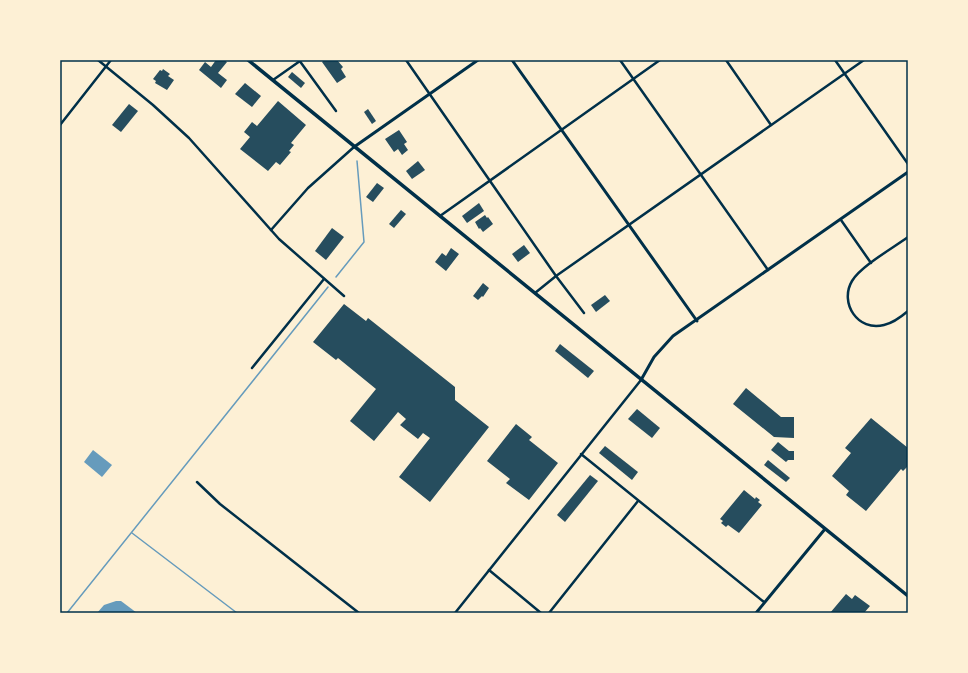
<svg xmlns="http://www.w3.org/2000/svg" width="968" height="673" font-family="Jost,sans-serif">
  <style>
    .water { fill: #669bbc }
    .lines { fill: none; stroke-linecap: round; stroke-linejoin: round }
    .stream { stroke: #669bbc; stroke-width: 1.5 }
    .building { fill: #264d5e }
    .minor { stroke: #003049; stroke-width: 2.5 }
    .tertiary { stroke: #003049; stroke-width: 3 }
    .primary { stroke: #003049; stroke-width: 3.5 }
    .neatline { fill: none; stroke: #003049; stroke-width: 1.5 }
  </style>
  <rect width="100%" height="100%" fill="#fdf0d5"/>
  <!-- water -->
  <g class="water">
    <path d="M93 450 112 465 102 477 84 462Z"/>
    <path d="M116 601H121L137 613H97L104 605Z"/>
  </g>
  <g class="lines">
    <!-- stream -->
    <g class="stream">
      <path d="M336 277 364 242 357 161"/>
      <path d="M132 533 237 613"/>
      <path d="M67 613 328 287"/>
    </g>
  </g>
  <!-- building -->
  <g class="building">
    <path d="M216 60H224L227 62 218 73 227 80 221 88 199 70 205 62 211 67Z"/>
    <path d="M324 60H337L343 67 341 69 346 77 337 83 322 62Z"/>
    <path d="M163 69 170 74 168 76 174 80 167 90 155 83 156 81 153 79 160 70 162 71Z"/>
    <path d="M292 72 305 83 301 88 288 77Z"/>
    <path d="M245 83 261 96 252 107 235 94Z"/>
    <path d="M278 101 306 125 291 143 294 145 289 151 291 152 280 165 276 162 268 171 240 149 250 137 244 132 252 122 257 126Z"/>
    <path d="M129 104 138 111 121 132 112 125Z"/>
    <path d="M368 109 376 121 372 124 364 112Z"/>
    <path d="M399 130 407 142 404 144 408 150 402 155 398 149 394 152 385 139Z"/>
    <path d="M418 161 425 170 412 179 406 171Z"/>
    <path d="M377 183 384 188 373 202 366 197Z"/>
    <path d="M479 203 484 211 467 223 462 216Z"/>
    <path d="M401 210 406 214 394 228 389 224Z"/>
    <path d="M485 215 487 218 488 217 493 224 483 232 480 228 479 229 475 222Z"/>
    <path d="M332 228 344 237 326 260 315 251Z"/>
    <path d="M524 245 530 253 518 262 512 254Z"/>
    <path d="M451 248 459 254 446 271 435 262 442 253 446 256Z"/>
    <path d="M483 283 489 288 483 297 482 296 478 300 473 296Z"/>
    <path d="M605 295 610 301 596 312 591 305Z"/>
    <path d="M344 304 366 321 368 318 455 387V400L489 427 430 502 399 477 430 438 423 433 418 439 400 425 406 419 398 412 374 441 350 421 376 389 338 358 336 360 313 342Z"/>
    <path d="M560 344 594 371 588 378 555 351Z"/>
    <path d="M746 388 781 417H794V438L774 437 733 404Z"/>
    <path d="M637 409 660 428 652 438 628 419Z"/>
    <path d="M871 418 908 448V466L903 471 901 469 866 511 846 495 849 491 832 476 851 453 845 448Z"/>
    <path d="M516 424 532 437 529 440 558 463 529 500 506 483 510 479 487 461Z"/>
    <path d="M778 442 789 451H794V460H788L786 462 771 450Z"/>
    <path d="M605 446 638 472 632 480 599 453Z"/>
    <path d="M768 460 790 478 786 482 764 465Z"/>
    <path d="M590 475 598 481 565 522 557 515Z"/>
    <path d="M744 490 755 499 756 497 760 500 758 502 762 505 739 533 728 525 726 527 721 523 723 521 720 519Z"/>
    <path d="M846 594 852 599 855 595 870 606 864 613H830Z"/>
  </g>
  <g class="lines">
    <!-- minor -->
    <g class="minor">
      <path d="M98 60 153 105 189 138 279 239 344 296"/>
      <path d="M299 60 336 111"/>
      <path d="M406 60 556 276 584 313"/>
      <path d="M620 60 768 270"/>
      <path d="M726 60 771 125"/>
      <path d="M835 60 908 164"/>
      <path d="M273 80 300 61"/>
      <path d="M60 125 111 60"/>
      <path d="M440 216 660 60"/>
      <path d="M841 220 871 263"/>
      <path d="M271 230 308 188 354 147"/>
      <path d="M908 237C893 248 861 266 852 281 839 303 858 332 884 325 893 323 901 317 908 311"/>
      <path d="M535 293 556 276 864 60"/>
      <path d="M252 368 324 279"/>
      <path d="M581 454 764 602"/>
      <path d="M197 482 220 504 359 613"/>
      <path d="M489 570 541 613"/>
      <path d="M455 613 641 380"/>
      <path d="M549 613 638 501"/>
    </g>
    <!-- tertiary -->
    <g class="tertiary">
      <path d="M512 60 697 321"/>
      <path d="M354 147 478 60"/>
      <path d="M641 380 654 357 673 336 908 172"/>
      <path d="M756 613 825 529"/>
    </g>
    <!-- primary -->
    <path class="primary" d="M248 60 908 596"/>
  </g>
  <!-- border -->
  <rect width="968" height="673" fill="none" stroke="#fdf0d5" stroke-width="122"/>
  <rect x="61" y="61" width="846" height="551" class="neatline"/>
</svg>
